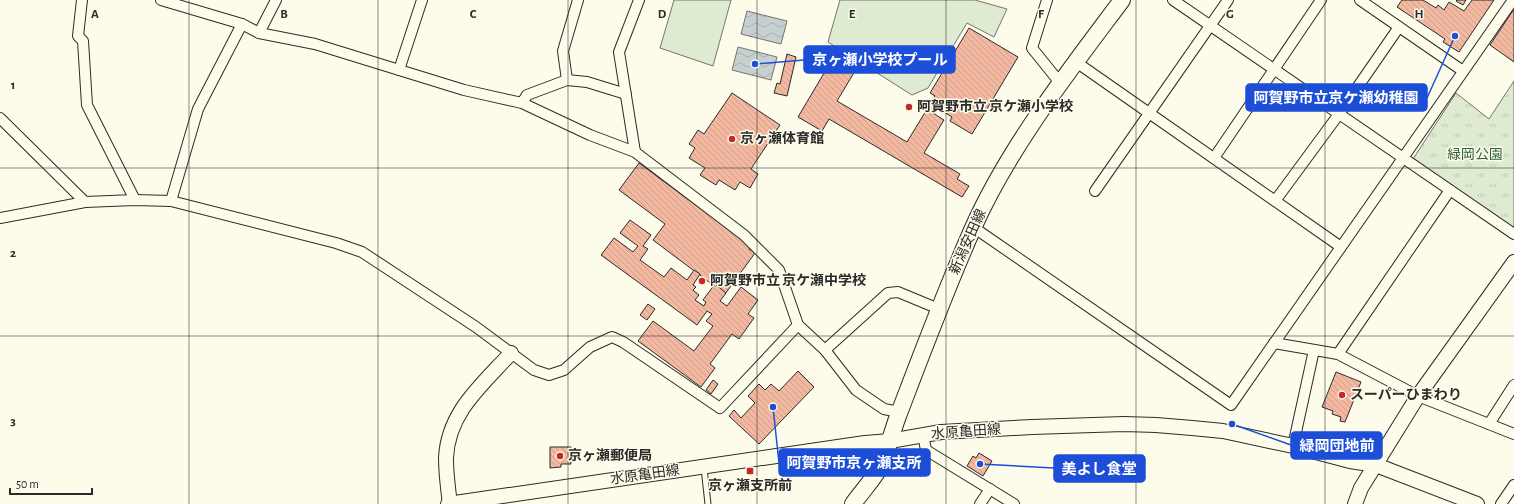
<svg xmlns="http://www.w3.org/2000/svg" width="1514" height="504" font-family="'Alegreya Sans','Noto Sans JP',sans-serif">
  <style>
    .grass { fill: #deebd1; stroke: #74746e }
    .park { fill: url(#park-tufts); stroke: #74746e }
    .water { fill: url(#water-waves); stroke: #74746e }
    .building { fill: url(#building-back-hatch); stroke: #2b2b2b }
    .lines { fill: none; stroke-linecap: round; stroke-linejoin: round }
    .lane-casing { stroke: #2b2b2b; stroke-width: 7 }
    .street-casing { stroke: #2b2b2b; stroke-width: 12 }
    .secondary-casing { stroke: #2b2b2b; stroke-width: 16 }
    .primary-casing { stroke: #2b2b2b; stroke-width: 18 }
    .lane { stroke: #fdfbea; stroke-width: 5 }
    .street { stroke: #fdfbea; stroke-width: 10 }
    .secondary { stroke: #fdfbea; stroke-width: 14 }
    .primary { stroke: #fdfbea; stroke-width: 16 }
    .grid { fill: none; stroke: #2b2b2b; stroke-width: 1; stroke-opacity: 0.55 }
    .poi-dot { fill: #c62828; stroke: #fdfbea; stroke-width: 1.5 }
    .labels { text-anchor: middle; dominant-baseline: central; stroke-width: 3; stroke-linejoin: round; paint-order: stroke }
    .poi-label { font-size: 14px; font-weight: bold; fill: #2b2b2b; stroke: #fdfbea; text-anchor: start }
    .park-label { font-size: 14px; fill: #34623c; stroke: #fdfbea }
    .street-label { font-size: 14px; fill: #2b2b2b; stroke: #fdfbea }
    .grid-label { font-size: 13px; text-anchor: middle; font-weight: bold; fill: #2b2b2b; stroke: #fdfbea; stroke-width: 3; stroke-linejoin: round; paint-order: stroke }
    .leader { fill: none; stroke: #1d4ed8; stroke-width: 1.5 }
    .callout-dot { fill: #1d4ed8; stroke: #fdfbea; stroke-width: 1.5 }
    .callout { fill: #1d4ed8; stroke: #1d4ed8; stroke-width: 1.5 }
    .callout-label { font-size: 15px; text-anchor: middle; font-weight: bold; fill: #fff }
  </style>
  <defs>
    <pattern id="park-tufts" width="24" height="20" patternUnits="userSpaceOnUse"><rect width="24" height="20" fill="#deebd1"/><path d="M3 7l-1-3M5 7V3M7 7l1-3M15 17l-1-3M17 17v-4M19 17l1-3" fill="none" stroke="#bfcab4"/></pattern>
    <pattern id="water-waves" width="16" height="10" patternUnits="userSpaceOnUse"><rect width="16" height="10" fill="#c7d0d0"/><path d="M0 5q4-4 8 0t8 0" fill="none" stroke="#abb3b3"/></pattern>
    <pattern id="building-back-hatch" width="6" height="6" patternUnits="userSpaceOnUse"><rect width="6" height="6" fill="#f2b8a0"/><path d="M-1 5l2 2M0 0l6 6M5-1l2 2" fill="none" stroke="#d09e8a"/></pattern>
  </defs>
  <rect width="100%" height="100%" fill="#fdfbea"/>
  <!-- grass -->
  <g class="grass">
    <path d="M674 0H731L713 66 660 48Z"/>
    <path d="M840 0H975L1007 9 994 37 967 23 928 88 912 95 828 42Z"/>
  </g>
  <!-- park -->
  <path class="park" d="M1514 81V229L1413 159 1456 93 1489 119Z"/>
  <!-- water -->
  <g class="water">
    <path d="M747 11 787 21 781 44 741 34Z"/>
    <path d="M738 47 777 57 771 80 732 70Z"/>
  </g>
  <!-- building -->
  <g class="building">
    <path d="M1402 0H1423L1436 8 1438 5 1444 10 1449 2 1464 11 1472 0H1494L1459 52 1443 42 1445 39 1397 7Z"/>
    <path d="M1457 0H1466L1463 5 1456 1Z"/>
    <path d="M1514 9V62L1490 45Z"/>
    <path d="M969 28 1018 57 972 134 950 121 952 117 936 107 933 113 944 120 924 153 960 174 957 179 969 186 962 197 829 119 822 131 798 117 833 58 855 71 837 101 907 142 935 96 930 93Z"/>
    <path d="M787 54 796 57 787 96 774 93 777 83 780 84Z"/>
    <path d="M732 93 780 125 751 169 758 174 750 188 740 182 735 190 719 180 716 185 700 175 705 168 689 158 695 148 689 144 698 130 704 134Z"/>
    <path d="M639 163 751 246 749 249 755 253 725 294 653 240 665 224 619 190Z"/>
    <path d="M630 220 651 235 643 246 648 249 640 260 664 277 671 268 687 280 694 270 700 274 693 285 696 287 693 290 699 295 695 300 704 306 706 302 703 300 715 284 726 293 720 301 727 306 741 287 758 300 748 314 754 318 739 339 732 334 710 364 715 368 701 387 638 341 653 321 694 351 713 326 706 321 712 314 707 311 697 325 601 255 614 238 633 252 638 246 620 233Z"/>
    <path d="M648 304 655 309 647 320 640 315Z"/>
    <path d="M798 371 814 387 759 444 729 416 734 410 741 418 755 403 748 396 759 384 765 390 771 384 779 391Z"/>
    <path d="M1336 372 1361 382 1345 422 1340 421 1341 417 1332 414 1333 411 1322 407Z"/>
    <path d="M713 380 718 384 711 394 706 390Z"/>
    <path d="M550 447H571V464H561V467L550 468Z"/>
    <path d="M979 453 992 461 983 476 967 466 973 456 976 458Z"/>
  </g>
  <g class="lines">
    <!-- lane casing -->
    <g class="lane-casing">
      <path id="lane" d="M704 468 708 504"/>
    </g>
    <!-- street casing -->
    <g class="street-casing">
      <g id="street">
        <path d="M82 0 78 36 83 41 87 105 135 200"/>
        <path d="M161 0 242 24 259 33 315 44 464 90 522 103 590 135 635 152 744 235 779 270 798 325 825 350 856 390 884 409 899 412"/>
        <path d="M1047 0 1032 48 1061 84"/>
        <path d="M1173 0 1514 234"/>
        <path d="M1360 0 1463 71"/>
        <path d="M259 33 276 0"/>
        <path d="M1076 62 1341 247"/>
        <path d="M399 70 422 0"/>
        <path d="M567 80 563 51 578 0"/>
        <path d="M522 103 527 95 567 80 587 82 626 94"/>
        <path d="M0 118 85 202"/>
        <path d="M635 152 619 52 639 0"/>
        <path d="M1214 158 1321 0"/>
        <path d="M1095 191 1228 0"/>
        <path d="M171 201 198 109 242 24"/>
        <path d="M1275 201 1339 114 1399 27"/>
        <path d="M0 218 85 202 135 200 171 201 336 243 362 252 476 327 534 370 549 375 564 370 590 347 612 337 623 342 720 408 798 325"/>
        <path d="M973 227 1231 405 1513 0"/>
        <path d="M1274 343 1338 354 1418 396 1514 434"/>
        <path d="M825 350 888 293 898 292 939 309"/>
        <path d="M1338 354 1450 190"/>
        <path d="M1489 424 1514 385"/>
        <path d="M923 435 926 450 1014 504"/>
        <path d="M1293 446 1314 350"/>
        <path d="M980 504 990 489"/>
        <path d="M1501 504 1514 485"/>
      </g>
    </g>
    <!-- secondary casing -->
    <g class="secondary-casing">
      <g id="secondary">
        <path d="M448 504 865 443 890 441 941 432 1032 427 1124 424 1156 425 1192 428 1223 431 1293 446 1350 461 1376 465 1477 504"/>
        <path d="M450 504C448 489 446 473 446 458 448 412 482 385 511 353"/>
        <path d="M1355 504 1361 488 1418 396 1514 262"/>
      </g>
    </g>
    <!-- primary casing -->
    <g class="primary-casing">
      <path id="primary" d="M853 504C861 492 875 478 881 465 888 449 892 432 898 416 922 353 946 289 973 228 1009 147 1069 71 1122 0"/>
    </g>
    <!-- lane -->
    <use href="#lane" class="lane"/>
    <!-- street -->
    <use href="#street" class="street"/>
    <!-- secondary -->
    <use href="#secondary" class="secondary"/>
    <!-- primary -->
    <use href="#primary" class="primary"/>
  </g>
  <!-- grid -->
  <path class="grid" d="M189 0V504M378 0V504M568 0V504M757 0V504M946 0V504M1136 0V504M1325 0V504M0 168H1514M0 336H1514"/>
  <!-- markers -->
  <g class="poi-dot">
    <circle cx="909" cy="107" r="4"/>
    <circle cx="732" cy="139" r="4"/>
    <circle cx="702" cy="281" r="4"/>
    <circle cx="1342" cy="395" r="4"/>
    <circle cx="560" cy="456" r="4"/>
    <rect x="746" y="467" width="8" height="8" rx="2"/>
  </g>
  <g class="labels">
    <!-- poi labels -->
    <g class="poi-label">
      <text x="917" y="107">阿賀野市立 京ケ瀬小学校</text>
      <text x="740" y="139">京ヶ瀬体育館</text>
      <text x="710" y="281">阿賀野市立 京ケ瀬中学校</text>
      <text x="1350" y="395">スーパーひまわり</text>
      <text x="568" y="456">京ヶ瀬郵便局</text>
      <text x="750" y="486" text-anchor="middle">京ヶ瀬支所前</text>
    </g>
    <!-- park labels -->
    <g class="park-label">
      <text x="1475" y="155">緑岡公園</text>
    </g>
    <!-- street labels -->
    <g class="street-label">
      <text transform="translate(968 242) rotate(-66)">新潟安田線</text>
      <text transform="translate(966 432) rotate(-4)">水原亀田線</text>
      <text transform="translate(645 475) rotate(-8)">水原亀田線</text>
    </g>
  </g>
  <g class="grid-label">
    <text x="95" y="18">A</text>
    <text x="284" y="18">B</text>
    <text x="473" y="18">C</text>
    <text x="662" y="18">D</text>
    <text x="852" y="18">E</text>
    <text x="1041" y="18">F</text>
    <text x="1230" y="18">G</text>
    <text x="1419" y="18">H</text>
    <text x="13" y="89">1</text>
    <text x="13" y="257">2</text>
    <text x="13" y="425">3</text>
  </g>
  <!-- callouts -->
  <path class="leader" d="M755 64L804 60M1455 36L1427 98M1232 424L1291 445M773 407L779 463M980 464L1054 468"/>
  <g class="callout-dot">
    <circle cx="755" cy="64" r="4"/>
    <circle cx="1455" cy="36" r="4"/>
    <circle cx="1232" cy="424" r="4"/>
    <circle cx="773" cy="407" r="4"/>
    <circle cx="980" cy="464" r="4"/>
  </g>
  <g class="callout">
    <rect x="804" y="46" width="151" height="27" rx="4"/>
    <rect x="1246" y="84" width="181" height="27" rx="4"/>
    <rect x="1291" y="432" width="91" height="27" rx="4"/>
    <rect x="779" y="449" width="151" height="27" rx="4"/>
    <rect x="1054" y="455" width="91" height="27" rx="4"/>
  </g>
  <g class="callout-label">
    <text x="880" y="65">京ヶ瀬小学校プール</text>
    <text x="1336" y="103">阿賀野市立京ケ瀬幼稚園</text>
    <text x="1337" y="451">緑岡団地前</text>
    <text x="854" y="468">阿賀野市京ヶ瀬支所</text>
    <text x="1099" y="474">美よし食堂</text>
  </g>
  <!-- scale -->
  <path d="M10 488v6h82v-6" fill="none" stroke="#2b2b2b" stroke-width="2"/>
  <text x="16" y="488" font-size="12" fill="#2b2b2b" stroke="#fdfbea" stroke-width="3" paint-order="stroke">50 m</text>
</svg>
